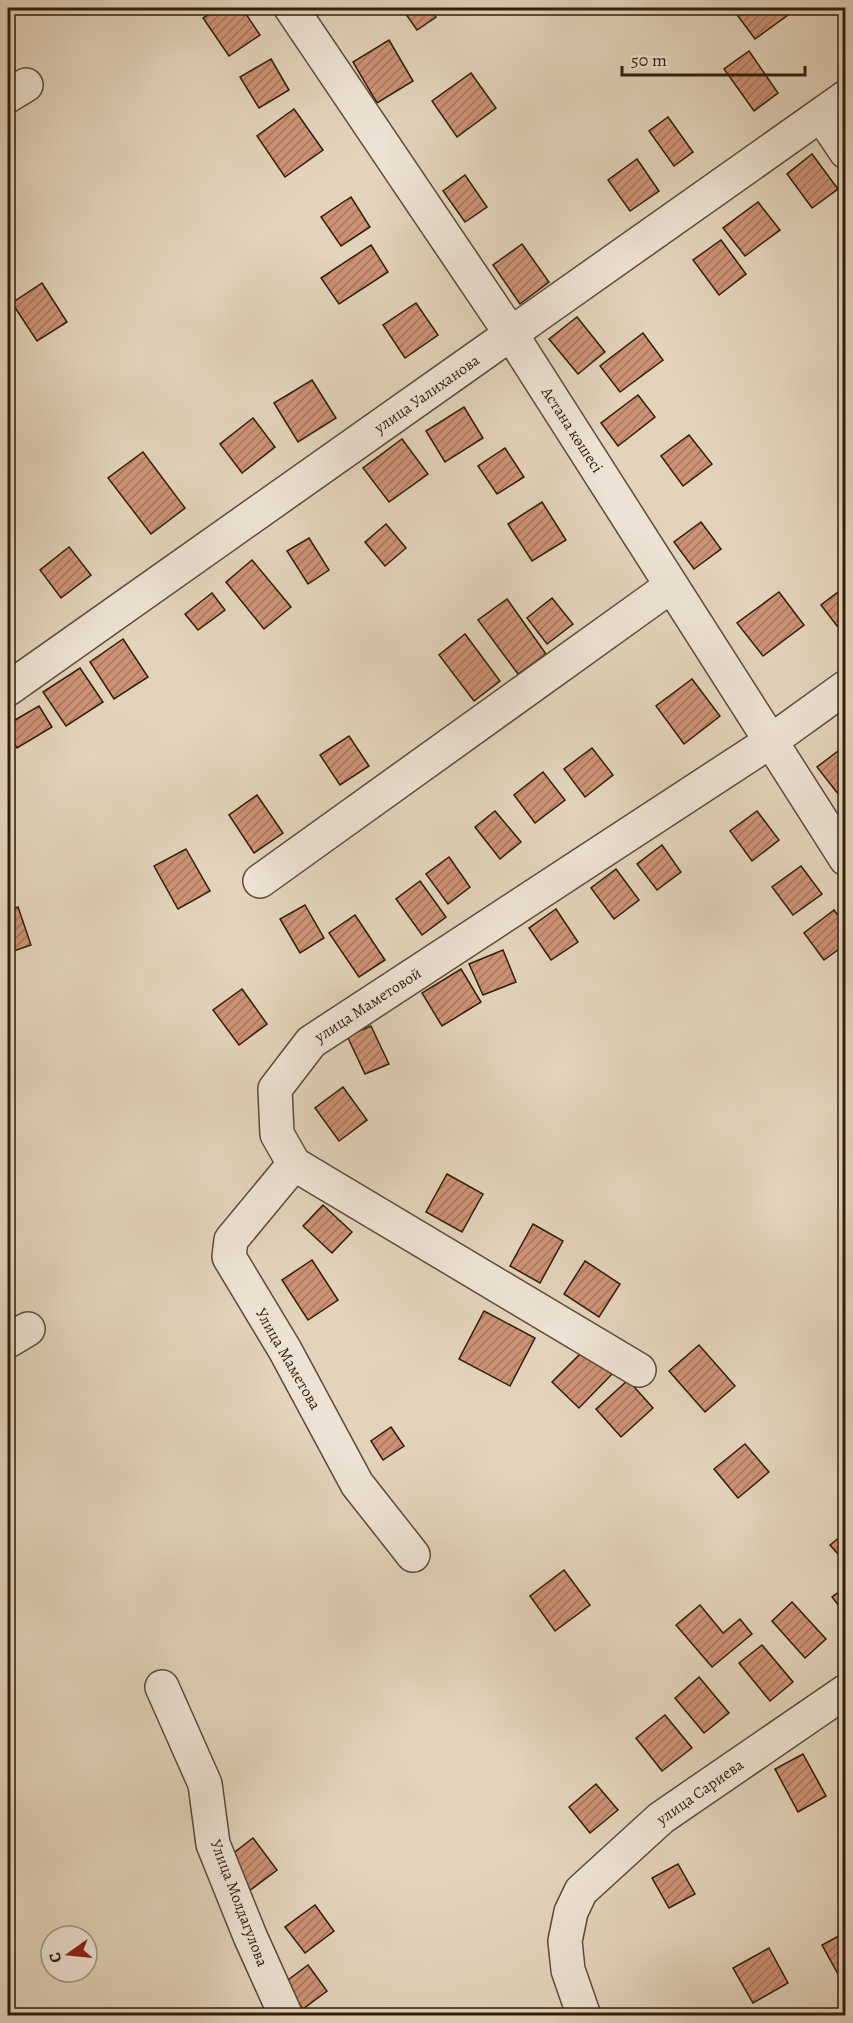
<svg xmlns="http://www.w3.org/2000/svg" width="853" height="2023" font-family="Alegreya,serif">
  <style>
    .building { fill: url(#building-hatch); stroke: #2f1e0b; stroke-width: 1.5 }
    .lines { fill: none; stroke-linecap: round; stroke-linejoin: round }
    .minor-casing { stroke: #5c4b37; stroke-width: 36 }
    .minor { stroke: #ede2d3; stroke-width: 33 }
    .labels { text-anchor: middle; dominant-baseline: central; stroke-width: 6; stroke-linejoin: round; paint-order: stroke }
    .street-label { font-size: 16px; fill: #2f1e0b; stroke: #ede2d3 }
  </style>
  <defs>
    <pattern id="building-hatch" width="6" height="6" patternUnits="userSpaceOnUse" patternTransform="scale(1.5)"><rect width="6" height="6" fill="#cd9275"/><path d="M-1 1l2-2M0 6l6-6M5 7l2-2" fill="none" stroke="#a7775e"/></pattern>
  </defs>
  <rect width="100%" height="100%" fill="#e3d3bb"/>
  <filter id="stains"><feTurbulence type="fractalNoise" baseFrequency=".00333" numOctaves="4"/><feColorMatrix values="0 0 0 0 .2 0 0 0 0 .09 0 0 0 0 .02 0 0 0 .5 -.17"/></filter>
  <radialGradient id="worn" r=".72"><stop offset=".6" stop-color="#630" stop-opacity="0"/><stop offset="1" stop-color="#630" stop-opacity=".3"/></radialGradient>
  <!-- building -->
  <g class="building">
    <path d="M219 8H242L260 35 229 56 203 18Z"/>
    <path d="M406 8H429L436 17 417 30 403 10Z"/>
    <path d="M732 8H782L788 15 755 39Z"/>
    <path d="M389 40 413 81 377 103 353 62Z"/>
    <path d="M749 51 778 93 754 111 724 69Z"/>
    <path d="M271 59 289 90 259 108 240 77Z"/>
    <path d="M471 73 496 108 457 137 432 101Z"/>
    <path d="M294 109 323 150 285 177 257 136Z"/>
    <path d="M668 117 693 152 674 166 649 131Z"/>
    <path d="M812 154 838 189 812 208 787 174Z"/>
    <path d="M637 159 659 191 630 211 608 180Z"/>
    <path d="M465 175 487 207 465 222 443 191Z"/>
    <path d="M351 197 370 227 341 246 321 217Z"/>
    <path d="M758 202 780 230 745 256 723 228Z"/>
    <path d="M721 240 746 274 719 295 693 260Z"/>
    <path d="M522 244 549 282 520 304 493 265Z"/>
    <path d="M371 245 388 272 339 304 321 278Z"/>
    <path d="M42 283 67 322 37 341 12 303Z"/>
    <path d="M416 303 438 335 405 358 383 325Z"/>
    <path d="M577 317 605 352 578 374 549 339Z"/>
    <path d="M643 333 663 360 620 392 600 366Z"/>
    <path d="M312 380 336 418 298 442 274 403Z"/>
    <path d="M638 395 655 417 618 446 601 423Z"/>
    <path d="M464 407 483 438 445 462 426 431Z"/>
    <path d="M253 418 275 447 242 473 220 444Z"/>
    <path d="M689 435 712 464 683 486 661 456Z"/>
    <path d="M402 439 428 474 389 502 363 468Z"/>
    <path d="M505 448 524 477 497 494 478 466Z"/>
    <path d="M143 452 185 508 151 534 108 478Z"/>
    <path d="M542 502 566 540 532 561 508 524Z"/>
    <path d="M701 522 721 549 694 569 674 542Z"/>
    <path d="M386 524 406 548 385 566 365 542Z"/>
    <path d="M309 538 329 570 308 584 287 551Z"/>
    <path d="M69 547 91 575 61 598 40 570Z"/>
    <path d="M252 560 291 607 264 629 226 582Z"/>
    <path d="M846 586V619L837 626 821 605Z"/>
    <path d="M779 592 804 625 763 656 737 623Z"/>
    <path d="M212 593 225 610 198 630 185 614Z"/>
    <path d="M552 598 573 624 547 644 527 618Z"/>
    <path d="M507 599 546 654 518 674 478 620Z"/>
    <path d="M465 634 500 681 474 701 439 655Z"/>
    <path d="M123 639 148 677 114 699 90 662Z"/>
    <path d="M80 668 103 702 66 726 43 692Z"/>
    <path d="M692 679 720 716 684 744 656 706Z"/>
    <path d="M39 706 52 727 17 748 8 731V724Z"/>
    <path d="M349 736 369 766 340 785 320 755Z"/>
    <path d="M846 745V804L817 767Z"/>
    <path d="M592 748 613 775 585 797 564 769Z"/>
    <path d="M543 772 565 800 535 823 514 795Z"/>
    <path d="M257 795 283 833 254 853 229 815Z"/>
    <path d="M495 811 521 842 500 859 475 827Z"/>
    <path d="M757 811 779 840 752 861 730 831Z"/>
    <path d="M662 845 681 872 657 890 637 864Z"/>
    <path d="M186 849 210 891 178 909 154 866Z"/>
    <path d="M449 857 470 887 448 904 426 874Z"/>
    <path d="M801 866 822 894 793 915 772 887Z"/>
    <path d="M616 869 639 900 614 919 591 888Z"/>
    <path d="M420 881 446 917 422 935 396 899Z"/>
    <path d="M305 905 324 938 300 953 280 919Z"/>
    <path d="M18 907 31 945 8 953V911Z"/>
    <path d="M556 909 578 942 551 960 529 928Z"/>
    <path d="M834 910 846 926V944L824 960 804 933Z"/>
    <path d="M355 915 385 960 359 977 329 933Z"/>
    <path d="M503 950 516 982 483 995 469 964Z"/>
    <path d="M461 969 481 1002 442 1026 422 993Z"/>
    <path d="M242 989 267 1024 239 1045 213 1010Z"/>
    <path d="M371 1026 389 1064 365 1074 347 1036Z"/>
    <path d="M343 1087 367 1120 339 1141 315 1108Z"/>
    <path d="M447 1174 483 1194 462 1232 426 1212Z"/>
    <path d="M323 1205 352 1232 332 1253 303 1226Z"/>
    <path d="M533 1224 563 1241 540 1283 510 1266Z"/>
    <path d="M312 1260 338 1300 308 1320 282 1280Z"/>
    <path d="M585 1261 620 1284 599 1317 564 1294Z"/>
    <path d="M484 1311 535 1338 510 1386 459 1359Z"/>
    <path d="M699 1345 735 1386 705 1412 669 1371Z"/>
    <path d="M585 1349 612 1374 579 1408 552 1382Z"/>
    <path d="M628 1380 653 1408 621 1437 596 1409Z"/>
    <path d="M391 1427 404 1446 383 1460 371 1441Z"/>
    <path d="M745 1444 769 1472 738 1498 714 1469Z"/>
    <path d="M846 1532V1563L830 1545Z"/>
    <path d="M564 1570 590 1605 555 1631 530 1596Z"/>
    <path d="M846 1587V1615L832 1597Z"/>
    <path d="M792 1602 826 1639 805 1658 772 1621Z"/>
    <path d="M700 1605 723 1633 740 1619 752 1634 712 1667 676 1625Z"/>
    <path d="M762 1645 793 1682 770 1701 739 1663Z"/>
    <path d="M699 1677 729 1713 704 1733 675 1698Z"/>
    <path d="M665 1715 692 1748 662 1771 636 1738Z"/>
    <path d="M803 1754 826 1796 798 1812 775 1769Z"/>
    <path d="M596 1784 618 1810 590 1833 569 1807Z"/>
    <path d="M253 1838 277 1870 245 1894 222 1862Z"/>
    <path d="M678 1864 695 1894 669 1908 652 1878Z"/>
    <path d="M315 1905 334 1931 305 1953 285 1927Z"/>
    <path d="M846 1932V1970L838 1974 822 1945Z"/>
    <path d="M769 1948 788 1983 753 2003 733 1968Z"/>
    <path d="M308 1965 327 1991 303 2009 284 1983Z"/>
  </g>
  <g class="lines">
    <!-- minor casing -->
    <g class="minor-casing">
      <g id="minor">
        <path d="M291 8 511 334 846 859"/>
        <path d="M8 96 26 85"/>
        <path d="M821 115 846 152"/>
        <path d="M8 689 846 97"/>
        <path d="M260 881 671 586"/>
        <path d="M294 1164 231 1240 229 1257 285 1350 357 1484 413 1555"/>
        <path d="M8 1341 28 1329"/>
        <path d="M639 1370 294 1164 277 1134 275 1089 311 1042 771 741 846 687"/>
        <path d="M162 1687 205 1784 213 1844 250 1936 286 2016"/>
        <path d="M584 2016 568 1970 565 1941 571 1912 581 1891 661 1818 846 1691"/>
      </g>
    </g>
    <!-- minor -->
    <use href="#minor" class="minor"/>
  </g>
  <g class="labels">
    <!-- street labels -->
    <g class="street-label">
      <text transform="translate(427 394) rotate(-35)">улица Уалиханова</text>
      <text transform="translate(572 430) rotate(57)">Астана көшесі</text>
      <text transform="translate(368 1005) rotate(-33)">улица Маметовой</text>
      <text transform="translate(288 1359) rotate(60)">Улица Маметова</text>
      <text transform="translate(700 1792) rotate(-35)">улица Сариева</text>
      <text transform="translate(239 1903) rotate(69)">Улица Молдагулова</text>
    </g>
  </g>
  <!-- margin -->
  <rect width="853" height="2023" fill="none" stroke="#e3d3bb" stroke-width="30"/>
  <rect x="9" y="9" width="835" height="2005" fill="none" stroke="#2f1e0b" stroke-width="3"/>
  <rect x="15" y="15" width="823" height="1993" fill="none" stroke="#2f1e0b" stroke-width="1.5"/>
  <!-- north arrow -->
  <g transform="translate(69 1954) rotate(255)"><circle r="28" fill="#ede2d3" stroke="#a19483" stroke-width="1.5"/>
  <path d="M0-4.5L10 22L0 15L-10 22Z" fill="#8f2418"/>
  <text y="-9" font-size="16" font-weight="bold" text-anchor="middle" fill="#2f1e0b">С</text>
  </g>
  <!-- scale -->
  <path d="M622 66v9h183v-9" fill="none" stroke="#2f1e0b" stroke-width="3"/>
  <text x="631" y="66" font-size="18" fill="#2f1e0b" stroke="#ede2d3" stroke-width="4.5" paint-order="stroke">50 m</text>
  <rect width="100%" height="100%" filter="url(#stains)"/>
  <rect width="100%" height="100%" fill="url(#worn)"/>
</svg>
